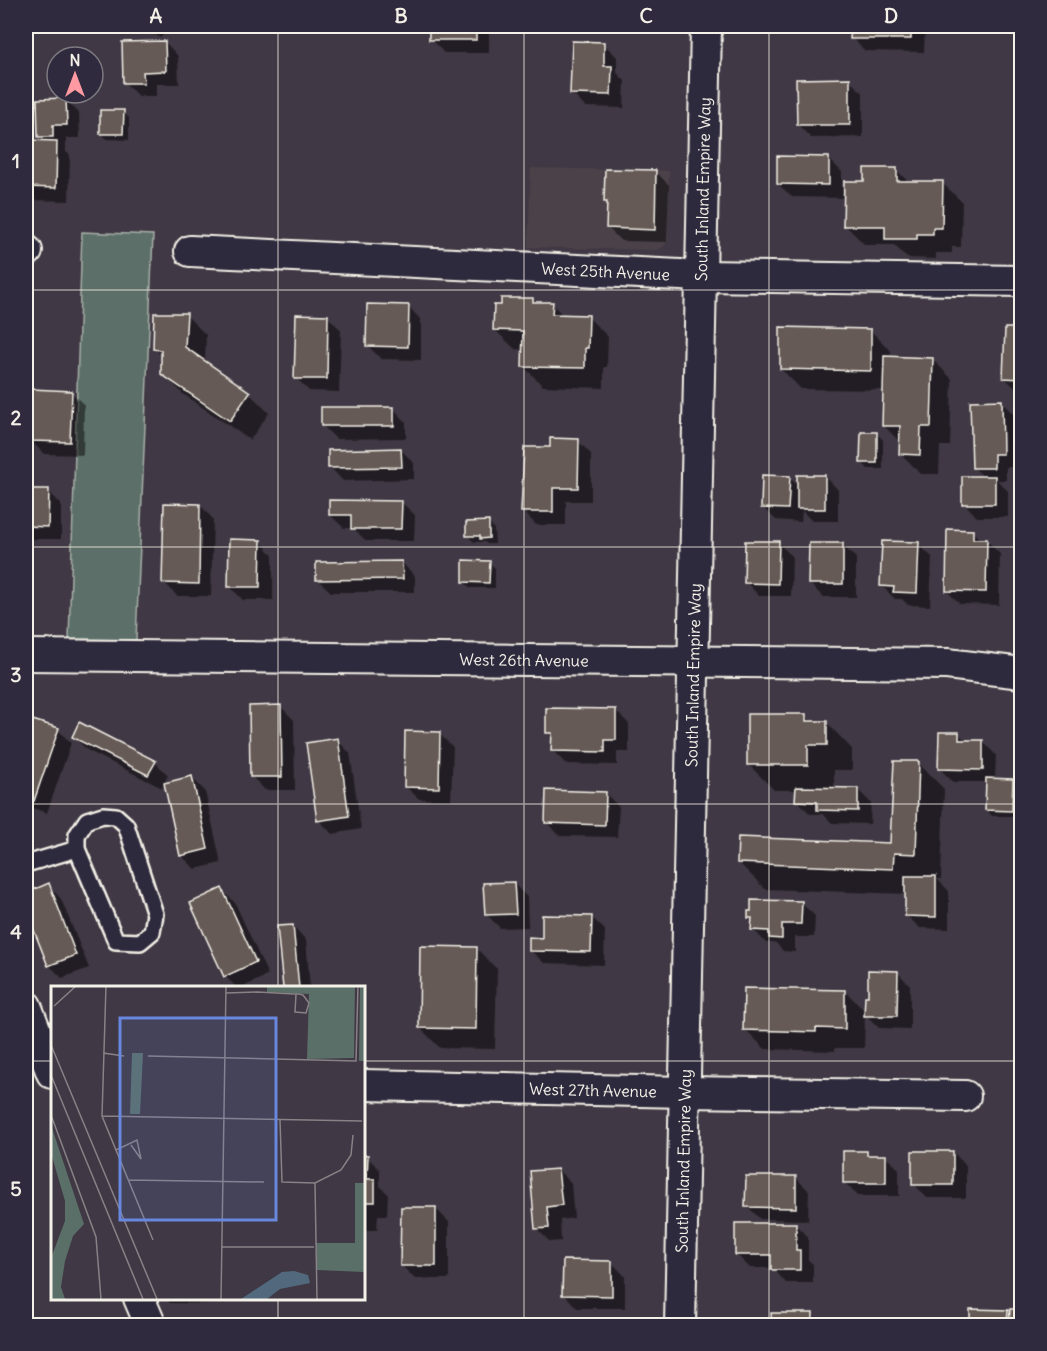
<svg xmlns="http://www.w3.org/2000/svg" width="1047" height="1351" font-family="Delius,sans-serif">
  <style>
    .built { fill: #4b4249 }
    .green { fill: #5b6f69; stroke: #a8b0a8; stroke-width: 1.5 }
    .shadow { fill: #0007 }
    .building { fill: #665a56; stroke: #f4f1e8; stroke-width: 1.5 }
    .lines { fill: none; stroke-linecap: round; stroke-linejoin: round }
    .service-casing { stroke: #f4f1e8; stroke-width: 20 }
    .minor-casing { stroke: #f4f1e8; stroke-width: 34 }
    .service { stroke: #2f2a3d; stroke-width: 15 }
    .minor { stroke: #2f2a3d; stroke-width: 30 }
    .grid { fill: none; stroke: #f4f1e8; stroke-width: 1.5; stroke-opacity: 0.55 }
    .labels { text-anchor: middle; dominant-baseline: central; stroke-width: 4.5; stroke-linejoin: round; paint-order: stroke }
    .street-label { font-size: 16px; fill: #f4f1e8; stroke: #2f2a3d }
    .inset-road { fill: none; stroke: #888286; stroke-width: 1.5 }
    .view { fill: #6887de; fill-opacity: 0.15; stroke: #6887de; stroke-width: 3 }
    .inset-edge { fill: none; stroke: #f4f1e8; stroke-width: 3 }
    .neatline { fill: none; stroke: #f4f1e8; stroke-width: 2 }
    .grid-label { font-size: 20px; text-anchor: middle; font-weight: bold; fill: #f4f1e8 }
  </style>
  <rect width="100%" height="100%" fill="#403844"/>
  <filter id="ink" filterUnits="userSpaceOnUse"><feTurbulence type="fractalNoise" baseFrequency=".0167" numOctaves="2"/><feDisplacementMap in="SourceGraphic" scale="12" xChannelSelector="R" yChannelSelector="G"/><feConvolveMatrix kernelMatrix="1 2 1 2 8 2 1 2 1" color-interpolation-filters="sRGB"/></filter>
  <g filter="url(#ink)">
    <!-- built -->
    <path class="built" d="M531 168 669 171 668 241 663 247 657 250 528 247Z"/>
    <!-- green -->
    <path class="green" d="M82 232 153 235 136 640 69 639Z"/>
    <!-- shadow -->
    <g class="shadow">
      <path d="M147 26H171L160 38Z"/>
      <path d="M431 26H489V53H444L431 39Z"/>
      <path d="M852 26H925L924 52 865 51 852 38Z"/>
      <path d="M165 42 178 56 179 84H156V96H138L125 83Z"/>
      <path d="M604 44 617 57V73L625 81 624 108 585 107 572 93Z"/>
      <path d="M849 80 863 93V137L811 138 798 125Z"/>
      <path d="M66 100 79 113 80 138H66V152L70 155 69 201 26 200V141L44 142 39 137Z"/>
      <path d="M123 112 129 118V140L107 139 101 133Z"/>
      <path d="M829 159 842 172V198L792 197 778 184Z"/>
      <path d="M896 170 910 183H942L962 202 961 247H952V253H936V259L907 258 894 245H865L845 225 865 182Z"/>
      <path d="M656 172 669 185 667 242 621 241 608 228V205L605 201Z"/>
      <path d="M533 300 536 303 552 304 564 316 588 317 608 337 607 367H604V388L543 386 523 366 524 350 515 349 495 330Z"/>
      <path d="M408 306 421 320V360L381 359 367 345Z"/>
      <path d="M186 315 206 335 205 362 249 393 269 413 250 440 183 394 162 373V356L154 348Z"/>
      <path d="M327 316 341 330 339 392 309 391 296 378Z"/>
      <path d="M1022 330V391H1018L1005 378Z"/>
      <path d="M871 331 891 351 890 358 932 359 952 379 950 446H940L939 474H921L901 454V443L883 425 884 390 801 389 781 369Z"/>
      <path d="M71 392 84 405 83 455 44 454 31 441Z"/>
      <path d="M1001 401 1014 415 1016 467H1006V480H997L1008 491V517H977L964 503 984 477 973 467Z"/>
      <path d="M393 408 406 422V438L336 439 322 425Z"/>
      <path d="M877 434 883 440V469H868L862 462Z"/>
      <path d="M578 441 591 454V501H566V525H536L523 511 552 448Z"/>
      <path d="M401 450 414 463V479L343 481 330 467Z"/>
      <path d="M825 476 838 490V521H812L802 511 801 522 776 520 762 507 789 477 799 487Z"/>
      <path d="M26 490 48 491 61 504V539H26Z"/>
      <path d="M401 502 415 515 414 541H366L353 528H344L330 515Z"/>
      <path d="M200 505 213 519 211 596H177L164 582Z"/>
      <path d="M488 522 494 529 495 544H487L485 542H474L468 536Z"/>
      <path d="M973 532 981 541H987L1000 554 999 605 960 604 947 591Z"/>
      <path d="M260 541 273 555V600H243L229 586Z"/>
      <path d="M778 543 792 556 791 596H759L746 582Z"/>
      <path d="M918 544 932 557 930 606 908 605 902 599H895L882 586Z"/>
      <path d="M842 545 856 558V597H823L810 584Z"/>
      <path d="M489 562 495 568V588H470L464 581Z"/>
      <path d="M402 563 415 576V592H331L317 579Z"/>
      <path d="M281 707 294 720 295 790H265L252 777Z"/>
      <path d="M616 711 629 724V752H617V765L566 764 553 751V738L548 732Z"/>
      <path d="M806 716 813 723H827L852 749V770H834V789L858 790 871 803 870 824 832 823 823 814H810L797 800V790H774L748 764Z"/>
      <path d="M26 720 58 730 71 743 47 813 26 806Z"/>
      <path d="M439 734 453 747 451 800 419 799 405 786Z"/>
      <path d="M959 734 966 741H982L996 755 995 780H1012L1018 787 1017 816H992L986 809 987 782H953L940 769Z"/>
      <path d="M73 736 155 762 168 775 162 788 87 750Z"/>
      <path d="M337 740 350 753 361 829 332 834 319 820Z"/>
      <path d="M918 763 944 789 941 879H937L949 891V929L920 928 906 915V894L765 889 739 863 892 845Z"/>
      <path d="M192 778 205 791 221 863 195 869 181 855Z"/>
      <path d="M605 793 619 807 617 837 560 836 546 822Z"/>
      <path d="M514 884 527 897 528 927 500 928 486 914Z"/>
      <path d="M48 885 61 899 89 968 62 978 49 965 26 906V894Z"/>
      <path d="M222 890 235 903 268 975 241 988H237L225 976Z"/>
      <path d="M801 903 815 916 814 937H795V952L783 951 776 943H766L753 929V921L750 918Z"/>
      <path d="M591 917 605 930 604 965 544 963 530 950 543 939Z"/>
      <path d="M293 926 306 940 310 988H284Z"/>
      <path d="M477 949 497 969 495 1049 440 1048 420 1028Z"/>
      <path d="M897 972 910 985V1029L879 1028 865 1014 864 1048H835V1051L765 1049 745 1029 845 991 866 1012 870 997Z"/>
      <path d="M866 1152 870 1156H885L899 1169V1196H858L845 1183Z"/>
      <path d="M953 1152 966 1166V1198H927L914 1184Z"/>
      <path d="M363 1157H367L380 1170V1186L388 1194 387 1215H378L377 1230H363Z"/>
      <path d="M558 1170 571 1183 574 1218 560 1220 561 1241 550 1242 536 1228Z"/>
      <path d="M796 1178 809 1191 808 1220 760 1219 747 1206Z"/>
      <path d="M436 1209 449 1222V1279H415L402 1266Z"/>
      <path d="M795 1224 808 1237V1260L813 1264V1283H786L773 1268H750L737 1255Z"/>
      <path d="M612 1263 625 1276V1308H577L564 1294Z"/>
      <path d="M166 1298H225V1304L170 1303Z"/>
      <path d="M1007 1311 1022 1326H973L972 1324Z"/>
      <path d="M812 1314 823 1326H773Z"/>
    </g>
    <!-- building -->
    <g class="building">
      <rect x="429" y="26" width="47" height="14"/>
      <path d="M851 26H911V39H850Z"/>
      <path d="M165 41 166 71 143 72 144 83H123L122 42Z"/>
      <path d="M572 41 604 42V66H612L611 95 570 94Z"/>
      <path d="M850 78V125H797L796 79Z"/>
      <path d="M66 98 67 125H53V137H38L37 99Z"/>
      <path d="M100 110H124L123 134H100Z"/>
      <path d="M26 140 57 141 56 188 26 187Z"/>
      <path d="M777 156 829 157V185L777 184Z"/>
      <path d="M864 168H897V181H943L942 228H933V234H917V239H885V226H843L844 181H864Z"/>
      <path d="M605 169 656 170 655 230 606 228 607 202H604Z"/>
      <path d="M501 298H533V302H553L552 314 589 315 588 348H585V368L522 367 523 331 493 330 494 305H501Z"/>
      <path d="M367 304 409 305 408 347 366 346Z"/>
      <path d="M154 313H187L185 347 250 392 230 421 161 374V350L153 349Z"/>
      <path d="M296 314 328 315 327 379H294Z"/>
      <path d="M780 327 871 329V371L780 369Z"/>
      <path d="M1005 328H1022V379L1003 378Z"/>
      <path d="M884 356 933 358 931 427H921L920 455 899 454 900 426H882Z"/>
      <path d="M31 389 72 391 70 442 30 441Z"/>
      <path d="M1002 400 1003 454H994V468H972L970 401Z"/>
      <rect x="321" y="407" width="73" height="19"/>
      <path d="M861 432H877V463H860Z"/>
      <path d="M550 438 579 439 578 488H553V512H521L524 447H550Z"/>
      <path d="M401 448 402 467 328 468V450Z"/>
      <path d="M762 475 790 476 788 509 761 508Z"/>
      <rect x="797" y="475" width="28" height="34"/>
      <rect x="962" y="476" width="33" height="28"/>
      <path d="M26 489H49L48 527 26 526Z"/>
      <path d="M329 500 402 501 401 529H351V515H329Z"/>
      <path d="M164 503 200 504 199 584 162 583Z"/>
      <path d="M489 521V538L480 539V536H466V522Z"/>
      <path d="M947 529 973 530V539H987L986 592 946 591Z"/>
      <path d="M229 539 261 540 260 587H228Z"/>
      <path d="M745 541H779L778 584 744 583Z"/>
      <path d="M882 541 919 542 917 593 893 592 894 587 880 586Z"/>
      <path d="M809 543H843V584H808Z"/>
      <path d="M463 560 490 561 489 583 463 582Z"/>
      <path d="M402 561 403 579 316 580V562Z"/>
      <path d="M281 705 282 777H250L249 706Z"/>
      <path d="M546 708 616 709V740H605V752L551 751 552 733H546Z"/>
      <path d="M747 714H806V721H827V745H808V765H747Z"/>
      <path d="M26 718 59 728 34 801 26 798Z"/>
      <path d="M79 722 156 761 148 775 72 737Z"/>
      <path d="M405 731 440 732 439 788 404 787Z"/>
      <path d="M939 732H959V740H983V770L938 769Z"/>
      <path d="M338 738 349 816 317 821 306 743Z"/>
      <path d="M894 761H919L916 854 894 853 893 869 737 863 738 837 890 843Z"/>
      <path d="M192 776 208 849 180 856 164 783Z"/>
      <path d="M986 778 1013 779 1012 811 985 810Z"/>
      <path d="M796 787 858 788V811L817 810V802L795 801Z"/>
      <path d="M546 790 606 792 605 825 545 823Z"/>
      <path d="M905 876H936V917L905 916Z"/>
      <path d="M514 882 516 914 485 915 483 883Z"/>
      <path d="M49 883 76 955 48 966 26 910V893Z"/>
      <path d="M222 888 256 962 224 977 190 903Z"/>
      <path d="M751 900 802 901 801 924H782V939L769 938V931L751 930 752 918H748V911H751Z"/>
      <path d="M542 915 592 916 591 952 529 951V937L542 938Z"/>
      <path d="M293 925 299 988H283L277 926Z"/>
      <path d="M420 946 477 947 476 1029 419 1028Z"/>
      <path d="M868 970 898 971 897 1016H864L865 996H868Z"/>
      <path d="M744 988 845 990V1029L816 1028V1032L743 1030Z"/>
      <path d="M843 1151H867V1155H886V1183H843Z"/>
      <rect x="912" y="1151" width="41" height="34"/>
      <path d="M363 1155H368L367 1179H375V1202H365V1217H363Z"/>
      <path d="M558 1169 562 1205 547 1207 549 1228 535 1229 530 1171Z"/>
      <path d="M746 1176H796V1208L745 1207Z"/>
      <path d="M401 1207H436V1266H400Z"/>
      <path d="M735 1223H796V1250H800V1270H771V1255H735Z"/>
      <path d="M563 1260 612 1261V1296L562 1295Z"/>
      <path d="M970 1309 1008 1310 1007 1326 970 1325Z"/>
      <path d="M1010 1309H1022V1326H1009Z"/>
      <path d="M771 1313H813V1326H772Z"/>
      <path d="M961 1322V1326H896V1323Z"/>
    </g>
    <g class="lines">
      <!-- service casing -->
      <g class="service-casing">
        <g id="service">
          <path d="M103 815 116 816 126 825 155 914 152 932 140 942 116 941 77 849V835L87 820Z"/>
          <path d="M26 864 77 849"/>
        </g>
      </g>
      <!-- minor casing -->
      <g class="minor-casing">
        <g id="minor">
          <path d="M26 251H27"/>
          <path id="s1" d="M190 251 701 276 1022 281"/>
          <path id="s2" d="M26 655 947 664 1022 673"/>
          <path d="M26 1006 52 1073"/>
          <path id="s3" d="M363 1085 685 1092 965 1096"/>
          <path d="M139 1298 151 1326"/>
          <path id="s4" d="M680 1326 706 26"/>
        </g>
      </g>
      <!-- service -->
      <use href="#service" class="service"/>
      <!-- minor -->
      <use href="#minor" class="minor"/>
    </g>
  </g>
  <!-- grid -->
  <path class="grid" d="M278 26V988M524 26V1326M769 26V1326M26 290H1022M26 547H1022M26 804H1022M26 1061H52M363 1061H1022M278 1298V1326"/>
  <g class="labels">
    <!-- street labels -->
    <g class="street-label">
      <text stroke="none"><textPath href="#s4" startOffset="1137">South Inland Empire Way</textPath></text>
      <text stroke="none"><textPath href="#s1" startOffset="416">West 25th Avenue</textPath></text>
      <text stroke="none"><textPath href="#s2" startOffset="498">West 26th Avenue</textPath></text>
      <text stroke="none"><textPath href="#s4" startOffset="651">South Inland Empire Way</textPath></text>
      <text stroke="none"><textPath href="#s3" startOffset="230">West 27th Avenue</textPath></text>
      <text stroke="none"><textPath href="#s4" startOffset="165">South Inland Empire Way</textPath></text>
    </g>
  </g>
  <!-- overview -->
  <g transform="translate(51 986)">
    <rect width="314" height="314" fill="#403844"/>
    <path d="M216 0H304L303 72 256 73 258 8 216 6ZM309 0H313V75H308ZM81 67H92L89 128H79ZM0 139 33 238 22 250 14 275 10 301 14 313H0V272L14 235V215L0 167ZM304 197H313V286L266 284 265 257H304Z" fill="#5b6f69"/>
    <path d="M243 285 257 289 259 297 229 303 216 313H190L231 286Z" fill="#52697d"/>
    <path class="inset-road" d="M55 0 51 130 102 254M175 7 207 6 243 8H248L252 9 258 17 255 27 244 26 245 8M3 20 25 0M0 59 106 313M52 67 73 70M97 70 305 75 307 0M0 89 92 313M0 129 45 251 50 313M51 130 311 135M229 134 231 196 264 197 290 184 300 169 302 149M65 164 86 154 90 173 80 159M77 194 213 196M264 197 266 313M170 261H263M170 313 175 0"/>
    <path class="view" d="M69 32H225V234H69Z"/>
    <rect width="314" height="314" class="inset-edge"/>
  </g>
  <!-- margin -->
  <rect width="1047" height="1351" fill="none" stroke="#2f2a3d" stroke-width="66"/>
  <!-- north arrow -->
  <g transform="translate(75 75)"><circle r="28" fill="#2f2a3d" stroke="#7e7a81" stroke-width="1.5"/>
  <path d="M0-4.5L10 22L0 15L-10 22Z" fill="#ff9aa2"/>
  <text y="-9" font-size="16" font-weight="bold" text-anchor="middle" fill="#f4f1e8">N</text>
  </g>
  <rect x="33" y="33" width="981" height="1285" class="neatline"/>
  <g class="grid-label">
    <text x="156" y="23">A</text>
    <text x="401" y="23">B</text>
    <text x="646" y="23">C</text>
    <text x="891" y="23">D</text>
    <text x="16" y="168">1</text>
    <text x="16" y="425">2</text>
    <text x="16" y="682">3</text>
    <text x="16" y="939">4</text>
    <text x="16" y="1196">5</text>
  </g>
</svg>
